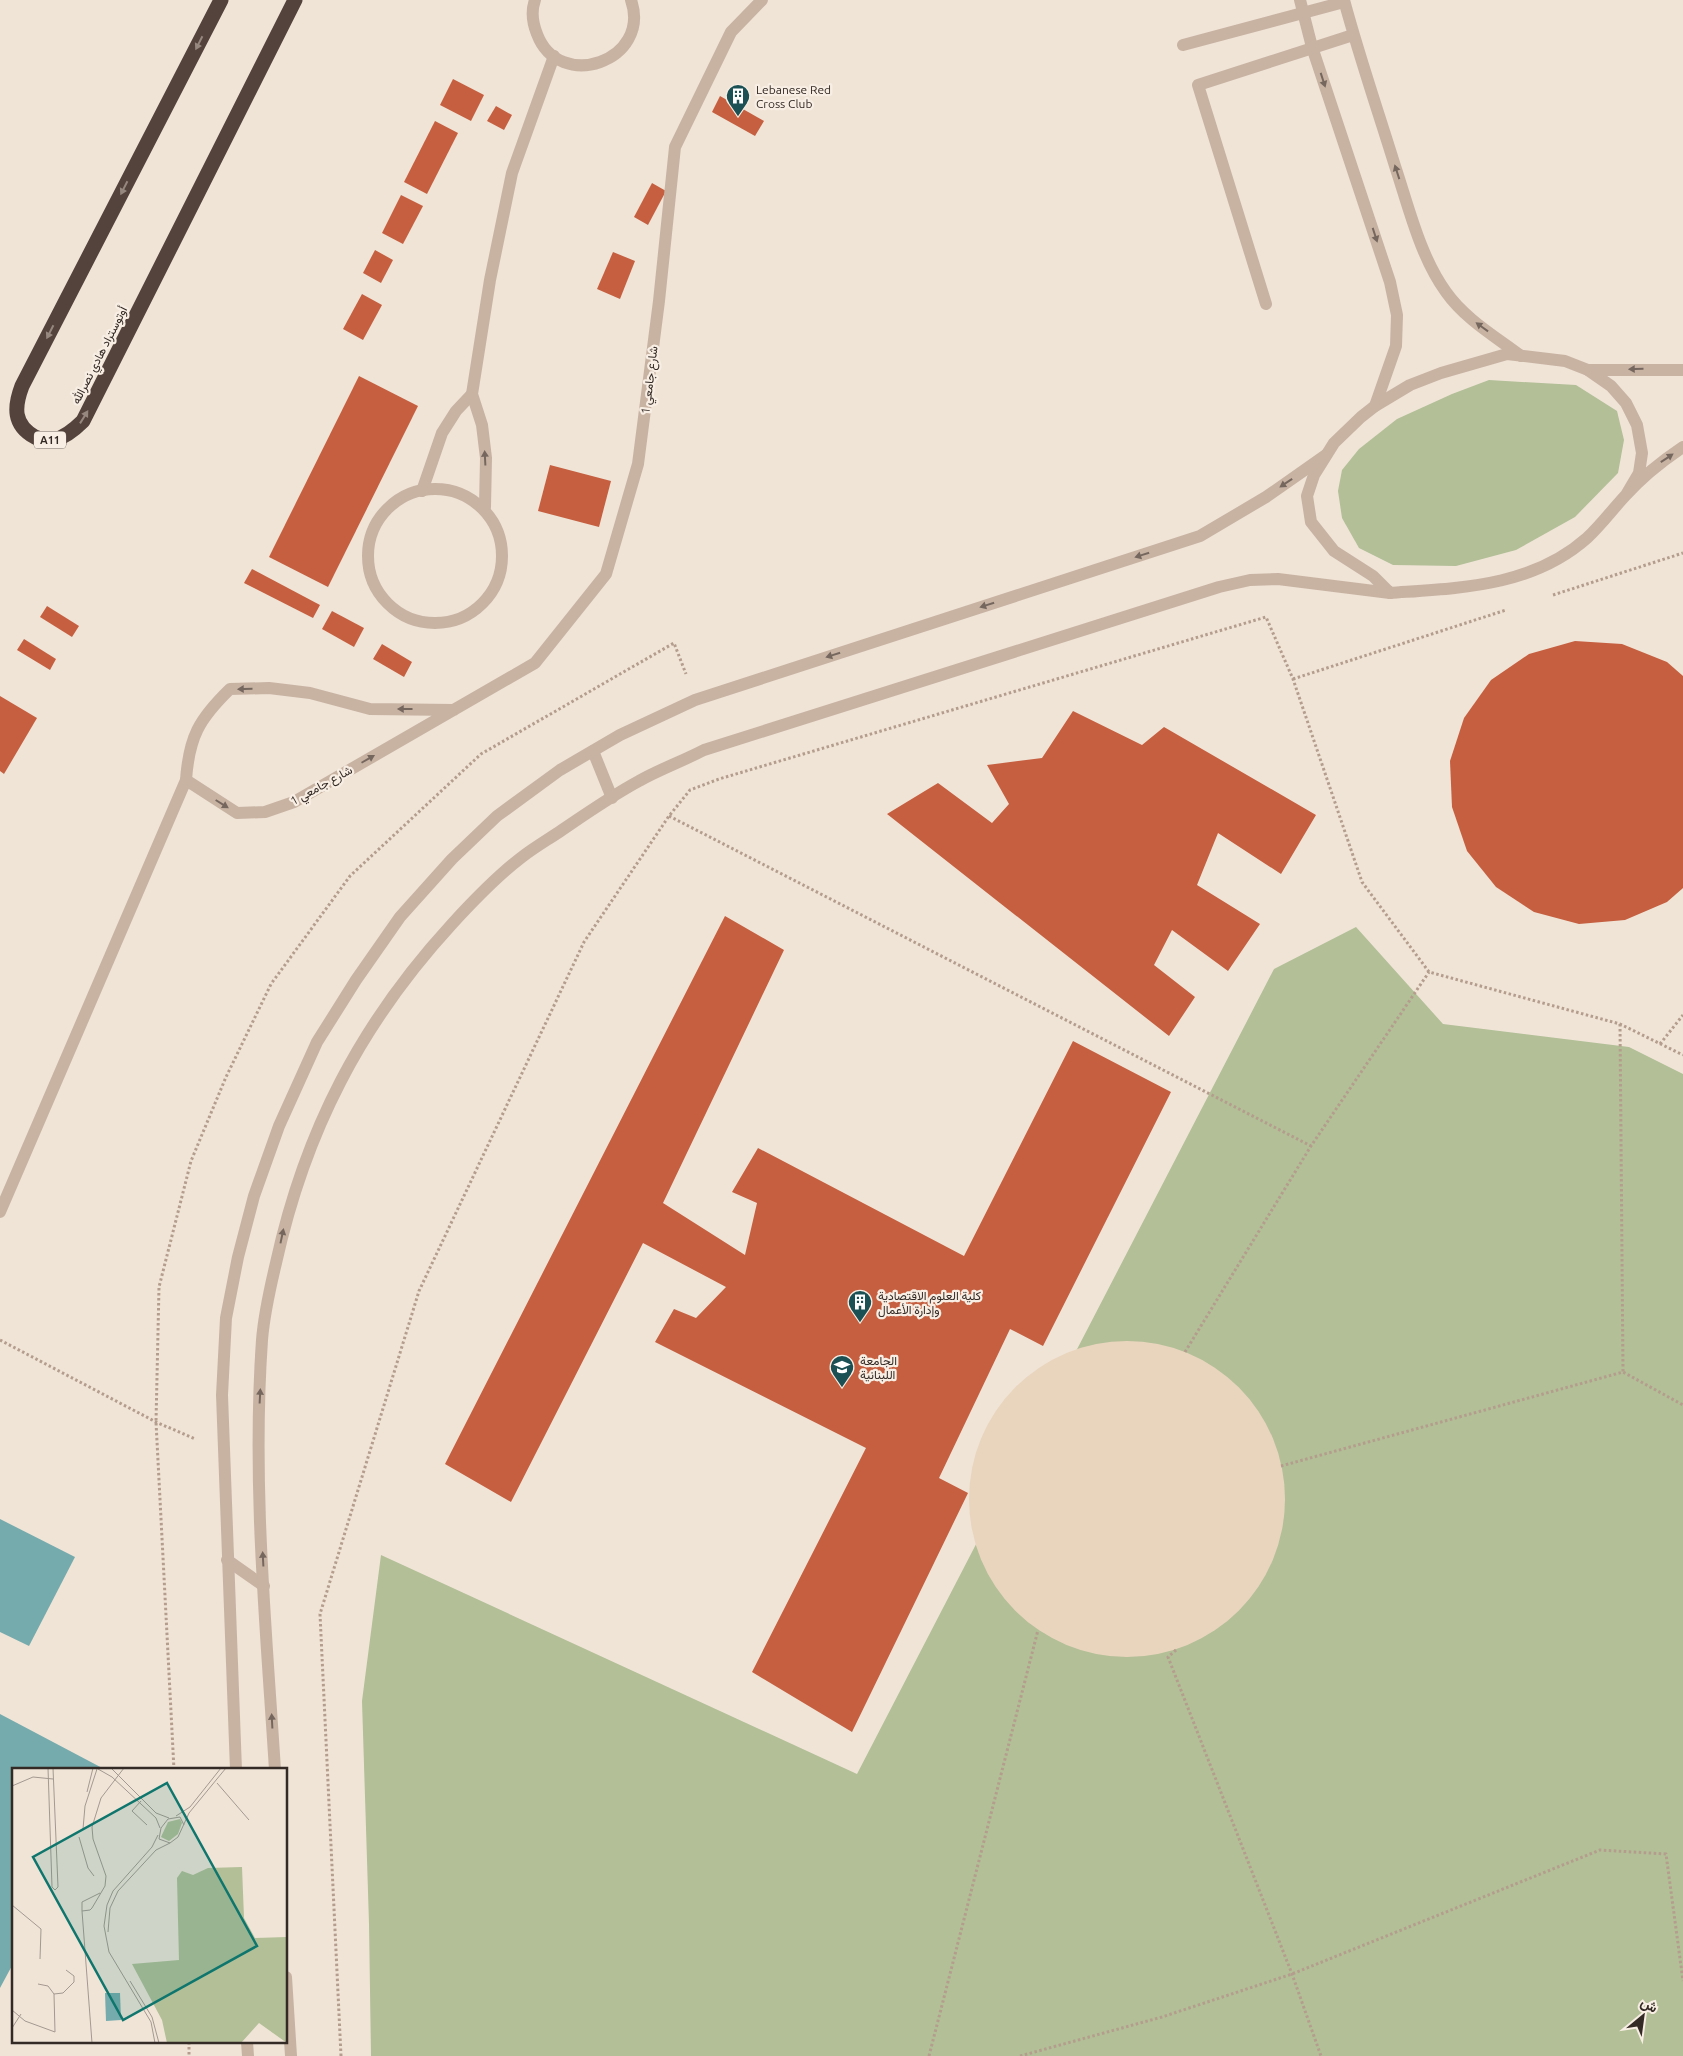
<svg xmlns="http://www.w3.org/2000/svg" width="1683" height="2056" font-family="Ubuntu,Vazirmatn,sans-serif">
  <style>
    .green { fill: #b2bf97 }
    .plaza { fill: #e9d5bd }
    .water { fill: #76abad }
    .building { fill: #c55f40 }
    .lines { fill: none; stroke-linecap: round; stroke-linejoin: round }
    .path { stroke: #b49d8d; stroke-width: 3; stroke-dasharray: 2.5 2.5; stroke-linecap: butt }
    .minor { stroke: #c8b3a3; stroke-width: 12 }
    .highway { stroke: #54433c; stroke-width: 15 }
    .oneway { fill: #96877f }
    .oneway2 { fill: #76675e }
    .labels { text-anchor: middle; dominant-baseline: central; stroke-width: 4.5; stroke-linejoin: round; paint-order: stroke }
    .shield { fill: #f8eee3; stroke: #6e645e; stroke-width: 1 }
    .shield-label { font-size: 11px; font-weight: bold; fill: #332925 }
    .poi-label { font-size: 12px; fill: #332925; stroke: #f8eee3; text-anchor: start }
    .street-label { font-size: 12px; fill: #332925; stroke: #f8eee3 }
    .inset-road { fill: none; stroke: #a49990; stroke-width: 1 }
    .view { fill: #0f766e; fill-opacity: 0.15; stroke: #0f766e; stroke-width: 2.5 }
    .inset-edge { fill: none; stroke: #332925; stroke-width: 2.5 }
  </style>
  <rect width="100%" height="100%" fill="#f0e4d7"/>
  <!-- green -->
  <g class="green">
    <path d="M1489 380 1576 385 1617 411 1624 440 1618 473 1575 517 1516 550 1456 566 1393 565 1359 548 1342 518 1338 491 1342 470 1359 449 1397 419 1452 394Z"/>
    <path d="M1356 927 1443 1024 1629 1047 1683 1074V2056H371L369 1923 362 1701 381 1555 857 1774 1274 969Z"/>
  </g>
  <!-- plaza -->
  <circle class="plaza" cx="1127" cy="1499" r="158"/>
  <!-- water -->
  <g class="water">
    <path d="M0 1519 75 1557 29 1646 0 1632Z"/>
    <path d="M0 1714 106 1770H14V1962L0 1988Z"/>
  </g>
  <!-- building -->
  <g class="building">
    <path d="M453 79 484 95 471 121 440 105Z"/>
    <path d="M720 96 764 121 755 136 712 112Z"/>
    <path d="M496 106 512 115 504 130 487 121Z"/>
    <path d="M435 121 458 133 427 194 404 182Z"/>
    <path d="M652 183 666 191 648 225 634 217Z"/>
    <path d="M401 195 423 206 403 244 382 233Z"/>
    <path d="M375 250 393 260 381 283 363 273Z"/>
    <path d="M613 252 635 261 620 299 597 289Z"/>
    <path d="M362 294 382 305 363 340 343 329Z"/>
    <path d="M359 376 418 406 328 587 269 557Z"/>
    <path d="M550 465 611 481 599 527 538 511Z"/>
    <path d="M252 569 320 605 313 618 244 583Z"/>
    <path d="M47 606 79 626 72 637 40 617Z"/>
    <path d="M332 611 364 628 354 647 322 629Z"/>
    <path d="M24 639 56 659 50 670 17 650Z"/>
    <path d="M1575 641 1622 644 1667 662 1683 676V888L1667 902 1625 920 1579 924 1534 912 1496 887 1467 851 1452 807 1450 761 1464 718 1491 680 1529 654Z"/>
    <path d="M382 644 412 662 404 677 373 659Z"/>
    <path d="M0 696 37 718 4 774 0 771Z"/>
    <path d="M1073 711 1142 745 1164 727 1316 815 1281 874 1218 833 1197 885 1260 924 1228 971 1172 930 1154 965 1195 997 1169 1036 887 814 938 783 992 823 1009 804 987 765 1042 758Z"/>
    <path d="M725 916 784 950 663 1203 745 1255 757 1203 732 1192 758 1148 964 1256 1073 1041 1171 1092 1043 1346 1010 1329 939 1478 968 1493 852 1732 752 1672 866 1448 655 1342 674 1309 696 1318 726 1287 643 1243 511 1502 445 1464Z"/>
  </g>
  <g class="lines">
    <!-- path -->
    <g class="path">
      <path d="M1553 595 1683 553"/>
      <path d="M1293 679 1506 610"/>
      <path d="M669 816 1311 1146"/>
      <path d="M1620 1024 1623 1372"/>
      <path d="M1660 1044 1683 1015"/>
      <path d="M0 1340 156 1422 195 1439"/>
      <path d="M1185 1352 1311 1146 1429 972"/>
      <path d="M1281 1466 1623 1372 1683 1405"/>
      <path d="M1176 1650 1168 1657 1292 1974 1321 2056"/>
      <path d="M174 1770 156 1422 159 1287 191 1161 226 1077 271 984 350 876 481 754 674 643 686 674"/>
      <path d="M189 2042V2056"/>
      <path d="M341 2056 320 1614 419 1291 584 942 669 816 690 790 719 779 1266 617 1293 679 1362 882 1429 972 1620 1024 1683 1055"/>
      <path d="M929 2056 1038 1630"/>
      <path d="M1020 2056 1162 2017 1292 1974 1600 1850 1666 1854 1683 1981"/>
    </g>
    <!-- minor -->
    <g class="minor">
      <path d="M535 0C531 11 533 24 537 34 559 93 652 61 631 0"/>
      <path d="M1300 0 1312 47 1390 282 1397 315 1396 346 1375 406"/>
      <path d="M1344 0C1359 56 1378 111 1395 166 1409 208 1420 256 1446 292 1465 319 1496 337 1521 356"/>
      <path d="M1183 45 1344 2"/>
      <path d="M1266 304 1198 85 1353 35"/>
      <path d="M1588 370H1683"/>
      <circle cx="435" cy="556" r="67"/>
      <path d="M422 491 442 433 456 411 472 394"/>
      <path d="M1626 495 1639 473 1642 453 1637 425 1626 403 1611 386 1588 370 1565 361 1507 354 1441 373 1410 385 1375 406 1361 417 1334 443 1314 475 1307 496 1311 522 1334 551 1373 576 1390 593C1459 588 1532 587 1587 538 1601 525 1612 510 1625 496 1642 477 1662 461 1683 447"/>
      <path d="M485 507 486 458 482 425 472 394 490 280 512 173 554 56"/>
      <path d="M454 710 370 709 310 693 269 688 230 689C199 719 189 737 186 780L237 813 265 812 294 802 535 663 606 574 638 464 659 301 675 147 731 32 762 0"/>
      <path d="M593 751 612 798"/>
      <path d="M0 1212 186 780"/>
      <path d="M227 1560 264 1586"/>
      <path d="M236 1770 222 1395 226 1318 238 1257 254 1196 279 1126 317 1042 356 980 400 917 452 859 497 816 560 770 620 735 695 700 1200 536 1266 497 1326 455"/>
      <path d="M275 1770C266 1627 252 1483 262 1340 264 1315 270 1288 276 1263 305 1131 361 1023 452 924 474 900 497 876 522 857 535 847 549 839 562 830 587 813 613 795 639 781 660 769 683 761 704 750L1219 587 1250 580 1278 579 1390 593"/>
      <path d="M286 1977 291 2056"/>
      <path d="M247 2042 248 2056"/>
    </g>
    <!-- highway -->
    <path class="highway" d="M221 0 22 386C14 407 13 425 35 437 41 440 47 441 54 440 66 437 75 429 83 421L295 0"/>
  </g>
  <!-- one-way arrows -->
  <defs><path id="oneway-solid" d="M-6-.8H1V-3.2L6.5 0L1 3.2V.8H-6Z" transform="scale(1.25)"/></defs>
  <g class="oneway">
    <use href="#oneway-solid" transform="translate(199 43) rotate(117)"/>
    <use href="#oneway-solid" transform="translate(124 188) rotate(117)"/>
    <use href="#oneway-solid" transform="translate(50 332) rotate(117)"/>
    <use href="#oneway-solid" transform="translate(84 417) rotate(-58)"/>
  </g>
  <g class="oneway2">
    <use href="#oneway-solid" transform="translate(1323 80) rotate(72)"/>
    <use href="#oneway-solid" transform="translate(1397 172) rotate(-108)"/>
    <use href="#oneway-solid" transform="translate(1375 235) rotate(72)"/>
    <use href="#oneway-solid" transform="translate(1482 327) rotate(-144)"/>
    <use href="#oneway-solid" transform="translate(1636 369) rotate(179)"/>
    <use href="#oneway-solid" transform="translate(485 458) rotate(-93)"/>
    <use href="#oneway-solid" transform="translate(1667 458) rotate(-34)"/>
    <use href="#oneway-solid" transform="translate(1286 483) rotate(146)"/>
    <use href="#oneway-solid" transform="translate(1142 555) rotate(162)"/>
    <use href="#oneway-solid" transform="translate(987 605) rotate(162)"/>
    <use href="#oneway-solid" transform="translate(833 655) rotate(162)"/>
    <use href="#oneway-solid" transform="translate(245 689) rotate(179)"/>
    <use href="#oneway-solid" transform="translate(405 709) rotate(180)"/>
    <use href="#oneway-solid" transform="translate(368 759) rotate(-30)"/>
    <use href="#oneway-solid" transform="translate(222 804) rotate(32)"/>
    <use href="#oneway-solid" transform="translate(282 1236) rotate(-78)"/>
    <use href="#oneway-solid" transform="translate(260 1396) rotate(-87)"/>
    <use href="#oneway-solid" transform="translate(263 1559) rotate(-93)"/>
    <use href="#oneway-solid" transform="translate(272 1721) rotate(-93)"/>
  </g>
  <!-- icons -->
  <defs>
    <g id="building-pin" transform="scale(1.25)"><path d="M0 17L-7.5 6A9.5 9.5 0 1 1 7.5 6Z" fill="#1b5154" stroke="#f8eee3"/><path d="M-4-6H4V6H1V3H-1V6H-4ZM-2.5-4.3h1.7v1.8h-1.7ZM.8-4.3h1.7v1.8H.8ZM-2.5-1h1.7V.8h-1.7ZM.8-1h1.7V.8H.8Z" fill="#fff"/></g>
    <g id="university-pin" transform="scale(1.25)"><path d="M0 17L-7.5 6A9.5 9.5 0 1 1 7.5 6Z" fill="#1b5154" stroke="#f8eee3"/><path d="M0-5L7-2L0 1L-7-2ZM-4 1L0 2.5L4 1V4Q0 6-4 4Z" fill="#fff"/></g>
  </defs>
  <g fill-rule="evenodd">
    <use href="#building-pin" x="738" y="96"/>
    <use href="#building-pin" x="860" y="1302"/>
    <use href="#university-pin" x="842" y="1367"/>
  </g>
  <g class="labels">
    <!-- shield labels -->
    <rect class="shield" x="34" y="431.5" width="32" height="17" rx="4"/>
    <g class="shield-label">
      <text x="50" y="440">A11</text>
    </g>
    <!-- poi labels -->
    <g class="poi-label">
      <text x="756" y="89">Lebanese Red<tspan x="756" dy="14">Cross Club</tspan></text>
      <text x="878" y="1295">كلية العلوم الاقتصادية<tspan x="878" dy="14">وإدارة الأعمال</tspan></text>
      <text x="860" y="1360">الجامعة<tspan x="860" dy="14">اللبنانية</tspan></text>
    </g>
    <!-- street labels -->
    <g class="street-label">
      <text transform="translate(99 355) rotate(-63)">أوتوستراد هادي نصرالله</text>
      <text transform="translate(649 380) rotate(-83)">شارع جامعي 1</text>
      <text transform="translate(321 785) rotate(-29)">شارع جامعي 1</text>
    </g>
  </g>
  <!-- overview -->
  <g transform="translate(12 1768)">
    <rect width="275" height="275" fill="#f0e4d7"/>
    <path d="M168 51 170 55 166 66 157 73 149 69 156 54ZM230 99 232 150 243 170 275 169V275L247 255 229 275H155L150 252 120 196 167 192 165 110 170 103 181 107 196 100Z" fill="#b2bf97"/>
    <path d="M93 225H108L109 252 94 253Z" fill="#76abad"/>
    <path class="inset-road" d="M36 0 40 119 43 122 46 119 41 0M99 0 144 45 157 50M86 1 100 9 144 50 148 60M21 9 41 11M205 15 237 52M0 18 21 9M75 24 81 0M129 33 120 43 135 57M164 48 178 39 209 0M172 57 168 49 156 51 149 60 147 71 158 75 166 69 177 45 214 0M71 61 73 38 85 1M67 69 76 100 82 108M88 125 70 134V143L78 142 80 140 93 118 94 108 81 71 80 59 89 30 112 0M0 137 29 161 28 191M70 143 80 275M96 164 98 140 106 123 144 82 158 75M118 213 140 249 147 275M42 226 51 225 62 214V208L54 202M0 242 13 253 43 264 42 226 36 218 26 216M0 260 9 246M143 275 139 254 97 184 92 158 95 137 101 123 140 79 146 67"/>
    <path class="view" d="M155 15 245 178 111 252 21 89Z"/>
    <rect width="275" height="275" class="inset-edge"/>
  </g>
  <!-- north arrow -->
  <g transform="translate(1643 2016) rotate(29)" stroke="#f8eee3" stroke-width="4" paint-order="stroke">
  <path d="M0-4L9 19L0 12L-9 19Z" fill="#332925"/>
  <text y="-8" font-size="14" font-weight="bold" text-anchor="middle" fill="#332925">ش</text>
  </g>
</svg>
